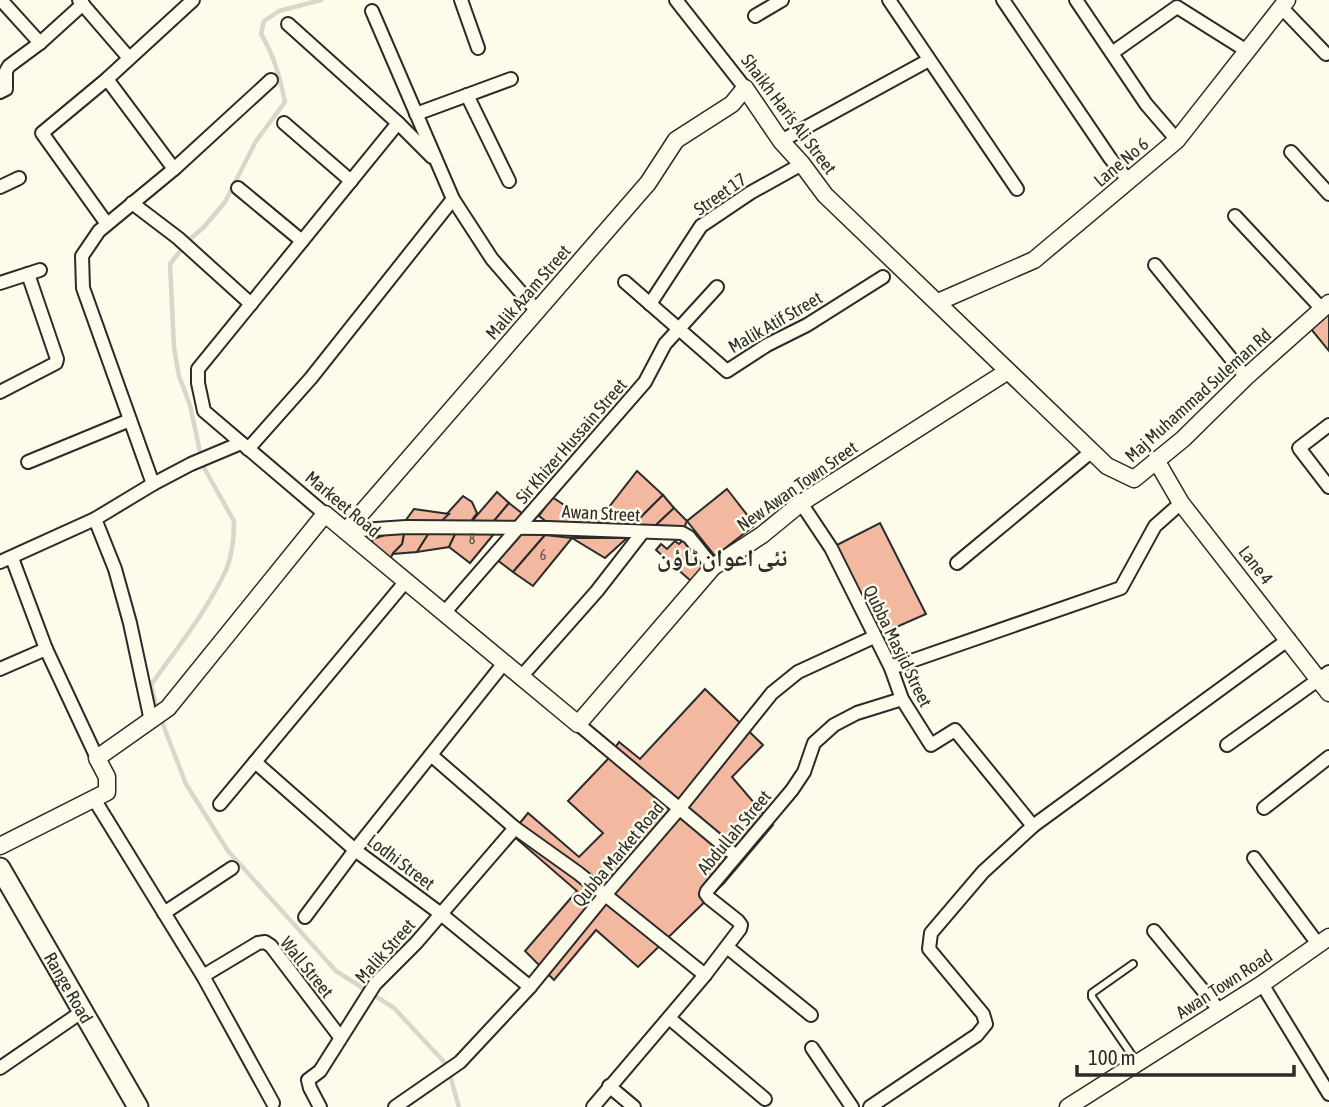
<svg xmlns="http://www.w3.org/2000/svg" width="1329" height="1107" font-family="'Asap Condensed','Noto Naskh Arabic',sans-serif">
  <style>
    .lines { fill: none; stroke-linecap: round; stroke-linejoin: round }
    .stream { stroke: #d8d7c9; stroke-width: 4.5 }
    .building { fill: #f2b8a0; stroke: #2b2b2b; stroke-width: 2 }
    .service-casing { stroke: #2b2b2b; stroke-width: 10 }
    .minor-casing { stroke: #2b2b2b; stroke-width: 16 }
    .tertiary-casing { stroke: #2b2b2b; stroke-width: 19 }
    .secondary-casing { stroke: #2b2b2b; stroke-width: 23 }
    .service { stroke: #fdfbea; stroke-width: 6 }
    .minor { stroke: #fdfbea; stroke-width: 12 }
    .tertiary { stroke: #fdfbea; stroke-width: 16 }
    .secondary { stroke: #fdfbea; stroke-width: 19 }
    .labels { text-anchor: middle; dominant-baseline: central; stroke-width: 5; stroke-linejoin: round; paint-order: stroke }
    .number-label { font-size: 14px; fill: #5d4e48 }
    .street-label { font-size: 18px; fill: #2b2b2b; stroke: #fdfbea }
    .district-label { font-size: 24px; font-weight: bold; fill: #2b2b2b; stroke: #fdfbea }
  </style>
  <rect width="100%" height="100%" fill="#fdfbea"/>
  <g class="lines">
    <!-- stream -->
    <path class="stream" d="M321 0 279 11 264 21 261 34C274 55 280 78 285 102L256 141 225 202 204 227 189 240 170 264 174 348 179 376 190 405 203 466 234 521C234 536 232 556 226 570 207 611 177 648 151 685L157 709 186 784 228 851 336 971 394 1008 447 1065 459 1107"/>
  </g>
  <!-- building -->
  <g class="building">
    <path d="M1329 304V351L1307 324Z"/>
    <path d="M637 471 663 495 631 527 595 525Z"/>
    <path d="M727 489 755 525 715 556 687 521Z"/>
    <path d="M497 492 509 503 488 528H466Z"/>
    <path d="M663 495 674 508 656 525 631 527Z"/>
    <path d="M463 496 472 502 477 513 466 528 435 527Z"/>
    <path d="M552 497 595 525 552 526 539 516Z"/>
    <path d="M509 503 528 518 517 527 488 528Z"/>
    <path d="M674 508 687 521 684 528 656 525Z"/>
    <path d="M414 509 449 514 435 527 403 524Z"/>
    <path d="M880 523 926 614 874 637 831 548Z"/>
    <path d="M405 528H432L417 552 392 554 402 544Z"/>
    <path d="M405 528 402 544 393 553 389 562 370 545 373 539Z"/>
    <path d="M432 528 457 530 449 547 417 552Z"/>
    <path d="M498 529 470 563 449 547 457 530Z"/>
    <path d="M518 531 545 535 513 572 496 559Z"/>
    <path d="M545 535 572 538 533 586 513 572Z"/>
    <path d="M572 538H627L605 558Z"/>
    <path d="M683 540 691 551 675 567 656 550 661 544 667 549 675 541 679 544Z"/>
    <path d="M691 551 705 569 692 582 675 567Z"/>
    <path d="M705 689 763 745 732 777 773 825 724 883 638 967 596 930 554 980 525 951 577 891 511 834 528 813 579 857 603 833 568 801 607 760 619 742 640 759Z"/>
  </g>
  <g class="lines">
    <!-- service casing -->
    <g class="service-casing">
      <path id="service" d="M1133 964 1092 993V997L1136 1061"/>
    </g>
    <!-- minor casing -->
    <g class="minor-casing">
      <g id="minor">
        <path d="M1 0 40 43"/>
        <path d="M79 0 129 58"/>
        <path d="M461 0 478 48"/>
        <path d="M676 0 745 88"/>
        <path d="M889 0 1017 189"/>
        <path d="M1003 0 1110 158 1128 180"/>
        <path d="M1076 0 1146 104 1177 140"/>
        <path d="M1281 7 1326 54"/>
        <path d="M372 11 453 199 492 259 537 311"/>
        <path d="M755 16 782 0"/>
        <path d="M288 24 398 123 432 157"/>
        <path d="M1112 53 1177 7 1247 51"/>
        <path d="M107 79 174 169"/>
        <path d="M0 92 6 89V71L9 66 40 43 83 4"/>
        <path d="M467 95 509 181"/>
        <path d="M416 114 511 79"/>
        <path d="M284 123 351 181"/>
        <path d="M781 141 929 60"/>
        <path d="M1291 152 1329 194"/>
        <path d="M0 187 19 178"/>
        <path d="M238 188 302 241"/>
        <path d="M132 203 178 238 251 304"/>
        <path d="M1235 216 1322 309"/>
        <path d="M107 224 42 133 107 79 193 0"/>
        <path d="M1155 265 1246 377"/>
        <path d="M625 282 727 371 767 345 807 325 883 277"/>
        <path d="M0 283 40 270"/>
        <path d="M650 304 701 226 750 193 802 164"/>
        <path d="M0 392 56 363 57 359 28 274"/>
        <path d="M1329 425 1299 448 1329 487"/>
        <path d="M248 449 311 378 453 199"/>
        <path d="M28 462 130 420"/>
        <path d="M153 484 83 288 82 256 99 231 174 169 271 80"/>
        <path d="M801 503 831 548 891 668 902 699 931 745 955 730 1033 826"/>
        <path d="M325 514 204 411 198 383V369L398 123"/>
        <path d="M95 519 115 569 130 623 151 721"/>
        <path d="M346 531 406 527 548 528 682 533 689 537 713 567"/>
        <path d="M12 558 46 649 97 758"/>
        <path d="M0 562 95 519 153 484 191 464 241 443"/>
        <path d="M957 563 1092 451"/>
        <path d="M444 613 645 382 665 344 717 287"/>
        <path d="M891 668 1121 588 1155 526 1181 503"/>
        <path d="M0 669 46 649"/>
        <path d="M521 677 597 591 642 533"/>
        <path d="M578 724 735 855"/>
        <path d="M1227 745 1329 672"/>
        <path d="M431 755 515 828 578 873 705 975"/>
        <path d="M255 762 355 850 441 914 530 987"/>
        <path d="M94 799 203 976 273 1103"/>
        <path d="M220 804 406 581"/>
        <path d="M1264 808 1329 757"/>
        <path d="M1254 858 1318 944"/>
        <path d="M164 913 232 868"/>
        <path d="M305 917 355 850 504 663"/>
        <path d="M1154 931 1220 1011"/>
        <path d="M727 947 811 1015"/>
        <path d="M203 976 258 943 265 942 271 946 340 1037"/>
        <path d="M1262 984 1329 1094"/>
        <path d="M669 1018 765 1099"/>
        <path d="M812 1048 852 1107"/>
        <path d="M0 1068 83 1011"/>
        <path d="M609 1086 634 1107"/>
        <path d="M320 1107 310 1088 308 1080 320 1071 375 984 416 943 515 828"/>
        <path d="M395 1107 460 1062 530 987 605 895 679 809 772 693 798 672 874 637"/>
        <path d="M593 1107 705 975 740 929 741 925 738 921 709 898 706 894 707 891 792 790 804 772 814 743 834 725 857 713 902 699"/>
        <path d="M870 1107 977 1035 986 1024 983 1014 929 949 931 933 983 872 1033 826 1289 639"/>
      </g>
    </g>
    <!-- tertiary casing -->
    <g class="tertiary-casing">
      <g id="tertiary">
        <path d="M938 302 1034 260 1177 140 1287 0"/>
        <path d="M1156 460 1181 503 1329 693"/>
        <path d="M346 531 648 183 676 140 732 104 745 88 781 141 802 164 825 195 1107 466 1134 479 1183 439 1246 377 1329 303"/>
        <path d="M0 846 107 792V777L97 758 168 708 325 514 578 724 713 567 762 535 801 503 1008 371"/>
        <path d="M1068 1107 1262 984 1329 937"/>
      </g>
    </g>
    <!-- secondary casing -->
    <g class="secondary-casing">
      <g id="secondary">
        <path id="s1" d="M0 868 138 1107"/>
      </g>
    </g>
    <!-- service -->
    <use href="#service" class="service"/>
    <!-- minor -->
    <use href="#minor" class="minor"/>
    <!-- tertiary -->
    <use href="#tertiary" class="tertiary"/>
    <!-- secondary -->
    <use href="#secondary" class="secondary"/>
  </g>
  <g class="labels">
    <!-- number labels -->
    <g class="number-label">
      <text x="472" y="539">8</text>
      <text x="543" y="555">6</text>
    </g>
    <!-- street labels -->
    <g class="street-label">
      <text transform="translate(789 114) rotate(53)">Shaikh Haris Ali Street</text>
      <text transform="translate(1121 162) rotate(-40)">Lane No 6</text>
      <text transform="translate(720 194) rotate(-35)">Street 17</text>
      <text transform="translate(528 292) rotate(-49)">Malik Azam Street</text>
      <text transform="translate(775 322) rotate(-30)">Malik Atif Street</text>
      <text transform="translate(1198 395) rotate(-42)">Maj Muhammad Suleman Rd</text>
      <text transform="translate(571 441) rotate(-49)">Sir Khizer Hussain Street</text>
      <text transform="translate(797 486) rotate(-35)">New Awan Town Sreet</text>
      <text transform="translate(343 504) rotate(40)">Markeet Road</text>
      <text transform="translate(601 513) rotate(3)">Awan Street</text>
      <text transform="translate(1256 565) rotate(52)">Lane 4</text>
      <text transform="translate(898 646) rotate(64)">Qubba Masjid Street</text>
      <text transform="translate(734 832) rotate(-50)">Abdullah Street</text>
      <text transform="translate(618 854) rotate(-50)">Qubba Market Road</text>
      <text transform="translate(401 862) rotate(37)">Lodhi Street</text>
      <text transform="translate(385 951) rotate(-48)">Malik Street</text>
      <text transform="translate(307 967) rotate(51)">Wall Street</text>
      <text transform="translate(1224 984) rotate(-33)">Awan Town Road</text>
      <text stroke="none"><textPath href="#s1" startOffset="138">Range Road</textPath></text>
    </g>
    <!-- district labels -->
    <g class="district-label">
      <text x="722" y="557">نئی اعوان ٹاؤن</text>
    </g>
  </g>
  <!-- scale -->
  <path d="M1077 1065v10h217v-10" fill="none" stroke="#2b2b2b" stroke-width="3.5"/>
  <text x="1088" y="1065" font-size="21" fill="#2b2b2b" stroke="#fdfbea" stroke-width="5" paint-order="stroke">100 m</text>
</svg>
